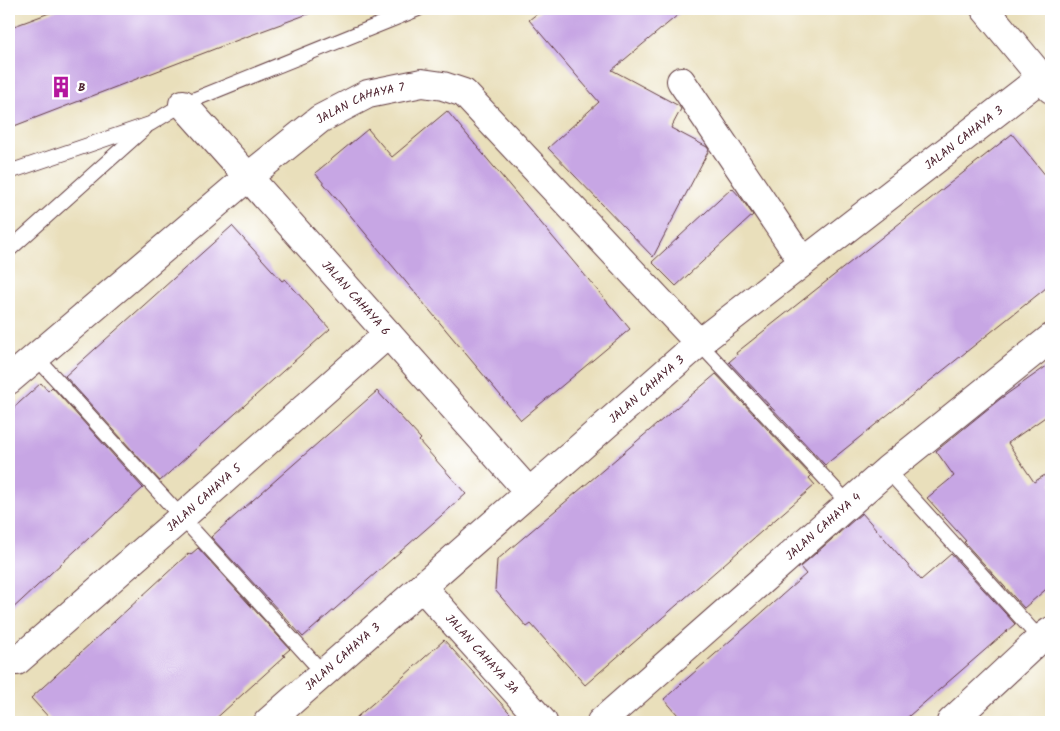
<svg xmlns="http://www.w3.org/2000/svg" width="1060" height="731" font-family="Kalam,sans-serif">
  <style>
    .building { fill: #c7a6e4 }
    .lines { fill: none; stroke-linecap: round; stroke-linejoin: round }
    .lane-casing { stroke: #623c41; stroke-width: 16 }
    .street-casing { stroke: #623c41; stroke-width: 30 }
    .lane { stroke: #fff; stroke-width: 14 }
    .street { stroke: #fff; stroke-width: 28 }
    .labels { text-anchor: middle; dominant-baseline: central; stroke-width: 5; stroke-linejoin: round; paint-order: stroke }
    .poi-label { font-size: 12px; font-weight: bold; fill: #4a1f2b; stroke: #fff; text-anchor: start }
    .street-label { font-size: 12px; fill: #4a1f2b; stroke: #fff }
  </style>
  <rect width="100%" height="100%" fill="#fff"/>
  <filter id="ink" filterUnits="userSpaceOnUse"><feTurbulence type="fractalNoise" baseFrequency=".02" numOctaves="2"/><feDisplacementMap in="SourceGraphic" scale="10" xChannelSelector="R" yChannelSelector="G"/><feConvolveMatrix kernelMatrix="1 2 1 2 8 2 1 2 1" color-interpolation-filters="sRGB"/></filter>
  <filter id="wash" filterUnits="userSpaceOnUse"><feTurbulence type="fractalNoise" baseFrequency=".0096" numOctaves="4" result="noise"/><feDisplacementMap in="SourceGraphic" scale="20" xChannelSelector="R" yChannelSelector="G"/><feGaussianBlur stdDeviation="1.12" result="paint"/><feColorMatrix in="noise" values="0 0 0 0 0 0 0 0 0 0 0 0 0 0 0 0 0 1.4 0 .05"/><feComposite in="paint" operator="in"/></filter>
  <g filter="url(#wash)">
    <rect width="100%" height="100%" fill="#e9dfbb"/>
    <g id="blocks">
      <!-- building -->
      <g class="building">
        <path d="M60 9H316V11L243 38 9 128V28Z"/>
        <path d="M543 9H685L612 70 679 106 681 109 671 128 707 147 709 150 653 257 548 148 599 102 529 20Z"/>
        <path d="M447 111 630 329 521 420 315 173 368 129 392 157Z"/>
        <path d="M1012 134 1051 182V284L825 465 729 362 737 355 736 353Z"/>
        <path d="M732 188 741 198 753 215 676 286 652 262Z"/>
        <path d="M232 226 282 281 285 279 330 329 160 481 65 376Z"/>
        <path d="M1051 363V413L1008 443 1034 482 1051 471V585L1024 608 964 542 966 541 927 498 954 476 936 451 1000 399Z"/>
        <path d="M716 374 811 476 809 478 815 485 585 685 531 624 527 627 495 590 497 560Z"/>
        <path d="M41 383 48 391 52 387 143 488 9 612V412Z"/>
        <path d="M377 391 421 439 419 441 466 494 303 637 211 537Z"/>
        <path d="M862 513 921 580 951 554 1015 624 902 722H684L664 699 806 574 800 567Z"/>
        <path d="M198 548 290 649 283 655 285 656 212 722H53L31 698 189 553 190 555Z"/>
        <path d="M444 640 518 722H351L393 686Z"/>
      </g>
    </g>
  </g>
  <g filter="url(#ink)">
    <use href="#blocks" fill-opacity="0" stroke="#623c41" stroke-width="1"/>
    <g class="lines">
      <!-- lane casing -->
      <g class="lane-casing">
        <g id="lane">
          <path d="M9 172 150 124 183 104 418 9"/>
          <path d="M9 250 145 128"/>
          <path d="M699 343 848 503"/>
          <path d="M36 357 324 674"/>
          <path d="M887 470 1040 639"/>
        </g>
      </g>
      <!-- street casing -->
      <g class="street-casing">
        <g id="street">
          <path d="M985 9 1051 89"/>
          <path d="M681 81 803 262"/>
          <path id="s1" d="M183 104 529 492"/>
          <path id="s2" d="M9 380 248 177 320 119 368 94 422 83 443 86 464 93 699 343"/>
          <path id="s3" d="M422 587 543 722"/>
          <path id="s4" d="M17 661 181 518 388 334"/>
          <path id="s5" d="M268 722 699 343 1042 77"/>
          <path id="s6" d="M601 722 887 470 1051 338"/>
          <path d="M951 722 1040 639 1051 631"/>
        </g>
      </g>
      <!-- lane -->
      <use href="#lane" class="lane"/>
      <!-- street -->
      <use href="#street" class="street"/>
    </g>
  </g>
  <!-- icons -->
  <defs>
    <g id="building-bare" transform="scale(1.725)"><path d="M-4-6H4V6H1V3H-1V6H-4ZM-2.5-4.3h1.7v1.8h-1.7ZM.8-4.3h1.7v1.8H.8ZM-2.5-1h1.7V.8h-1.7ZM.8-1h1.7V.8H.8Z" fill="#b5179e" stroke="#fff" stroke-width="2.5" paint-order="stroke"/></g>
  </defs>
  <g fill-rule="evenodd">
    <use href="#building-bare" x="61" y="87"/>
  </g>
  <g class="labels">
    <!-- poi labels -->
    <g class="poi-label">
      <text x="78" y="87">B</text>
    </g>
    <!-- street labels -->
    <g class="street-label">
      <text stroke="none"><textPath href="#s2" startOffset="450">JALAN CAHAYA 7</textPath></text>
      <text stroke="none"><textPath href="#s5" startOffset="909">JALAN CAHAYA 3</textPath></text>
      <text stroke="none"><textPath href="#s1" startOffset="260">JALAN CAHAYA 6</textPath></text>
      <text stroke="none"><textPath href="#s5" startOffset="504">JALAN CAHAYA 3</textPath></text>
      <text stroke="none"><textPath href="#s4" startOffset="248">JALAN CAHAYA 5</textPath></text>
      <text stroke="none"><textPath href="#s6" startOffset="296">JALAN CAHAYA 4</textPath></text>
      <text stroke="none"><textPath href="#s3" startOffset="90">JALAN CAHAYA 3A</textPath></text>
      <text stroke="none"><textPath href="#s5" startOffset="99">JALAN CAHAYA 3</textPath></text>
    </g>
  </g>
  <!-- margin -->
  <rect width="1060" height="731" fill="none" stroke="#fff" stroke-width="30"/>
</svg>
